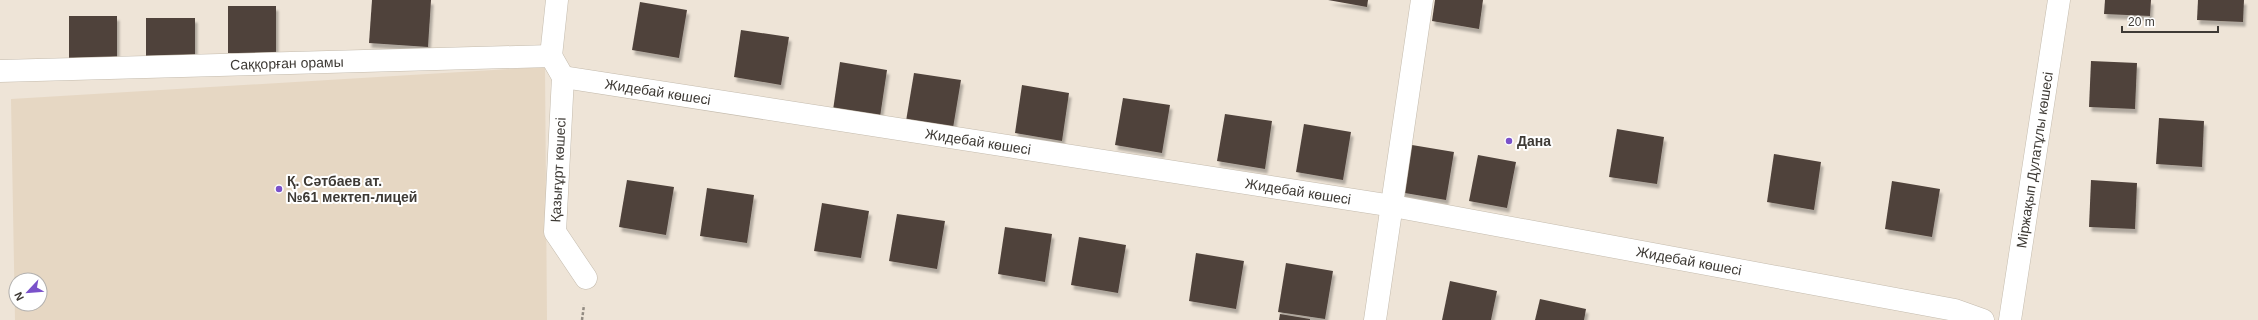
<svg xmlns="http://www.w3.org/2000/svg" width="2258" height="320" font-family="Helvetica,sans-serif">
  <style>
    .built { fill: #e6d7c3; fill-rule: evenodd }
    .building { fill: #4f423b; filter: url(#shadow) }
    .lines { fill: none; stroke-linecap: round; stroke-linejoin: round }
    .minor-casing { stroke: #c4bbad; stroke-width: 23 }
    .path { stroke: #928b82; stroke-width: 2.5; stroke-dasharray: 3 2; stroke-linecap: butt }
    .minor { stroke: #fff; stroke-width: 22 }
    .poi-dot { fill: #7a51ca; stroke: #fff; stroke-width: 1.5 }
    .labels { text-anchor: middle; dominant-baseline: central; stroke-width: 4; stroke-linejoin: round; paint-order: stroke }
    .street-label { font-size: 14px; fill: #3e3a35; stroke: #fff }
    .poi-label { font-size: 14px; font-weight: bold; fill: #3e3a35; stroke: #fff; text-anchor: start }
  </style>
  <defs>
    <filter id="shadow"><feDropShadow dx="2.5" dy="4.5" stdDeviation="1" flood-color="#0004"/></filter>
  </defs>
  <rect width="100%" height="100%" fill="#eee4d7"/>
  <!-- built -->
  <path class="built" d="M545 67 547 320H15L11 99ZM16 280H40V304H16Z"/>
  <!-- building -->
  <g class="building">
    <path d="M372 0H431L428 47 369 43Z"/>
    <path d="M1328 0H1368L1367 7Z"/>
    <path d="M1435 0H1483L1479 29 1432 21Z"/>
    <path d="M2105 0H2151L2150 16 2104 14Z"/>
    <path d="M2198 0H2244L2243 22 2197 20Z"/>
    <path d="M640 2 687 10 679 58 632 50Z"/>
    <rect x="228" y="6" width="48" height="47"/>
    <rect x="69" y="16" width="48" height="47"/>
    <rect x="146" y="18" width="49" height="47"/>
    <path d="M741 30 789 37 781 85 734 77Z"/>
    <path d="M2091 61 2137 63 2135 109 2089 107Z"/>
    <path d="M840 62 887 70 880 117 833 110Z"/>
    <path d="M914 73 961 80 953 128 906 121Z"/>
    <path d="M1022 85 1069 93 1062 141 1015 133Z"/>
    <path d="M1123 98 1170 105 1162 153 1115 145Z"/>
    <path d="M1225 114 1272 121 1265 169 1217 161Z"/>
    <path d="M2159 118 2204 121 2202 167 2156 164Z"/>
    <path d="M1304 124 1351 132 1343 180 1296 172Z"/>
    <path d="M1617 129 1664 137 1657 184 1609 177Z"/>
    <path d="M1406 144 1454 152 1446 200 1399 192Z"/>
    <path d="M1774 154 1821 162 1814 210 1767 202Z"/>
    <path d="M1478 155 1516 162 1507 208 1469 201Z"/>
    <path d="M627 180 674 187 666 235 619 227Z"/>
    <path d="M2091 180 2137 183 2135 229 2089 227Z"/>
    <path d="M1892 181 1940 189 1932 237 1885 229Z"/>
    <path d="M707 188 754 195 747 243 700 236Z"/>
    <path d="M822 203 869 211 861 258 814 251Z"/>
    <path d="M897 214 945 221 937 269 889 261Z"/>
    <path d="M1005 227 1052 234 1045 282 998 274Z"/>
    <path d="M1079 237 1126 245 1118 293 1071 285Z"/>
    <path d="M1196 253 1244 261 1236 309 1189 301Z"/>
    <path d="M1286 263 1333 271 1325 319 1278 312Z"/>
    <path d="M1450 281 1497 291 1491 320H1442Z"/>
    <path d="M1540 299 1586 309 1584 320H1535Z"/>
    <path d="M1280 314 1310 319V320H1279Z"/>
  </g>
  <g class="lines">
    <!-- minor casing -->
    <g class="minor-casing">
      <g id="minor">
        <path d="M551 56 557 0"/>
        <path id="s1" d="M0 71 551 56 563 77"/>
        <path id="s2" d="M563 77 1393 206 1955 310 1983 320"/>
        <path d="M563 77 555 232 586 278"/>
        <path d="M1375 320 1422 0"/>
        <path id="s3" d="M2010 320 2059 0"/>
      </g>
    </g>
    <!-- path -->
    <path class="path" d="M582 320 584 305"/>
    <!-- minor -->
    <use href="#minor" class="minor"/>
  </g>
  <!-- markers -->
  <g class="poi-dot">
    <circle cx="1509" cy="141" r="4"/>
    <circle cx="279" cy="189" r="4"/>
  </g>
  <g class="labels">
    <!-- street labels -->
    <g class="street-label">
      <text stroke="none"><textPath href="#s1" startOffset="287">Саққорған орамы</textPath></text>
      <text stroke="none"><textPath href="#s2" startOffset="96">Жидебай көшесі</textPath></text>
      <text stroke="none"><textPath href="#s2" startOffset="420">Жидебай көшесі</textPath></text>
      <text stroke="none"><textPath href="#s3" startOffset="162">Міржақып Дулатұлы көшесі</textPath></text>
      <text transform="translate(558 170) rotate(-87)">Қазығұрт көшесі</text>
      <text stroke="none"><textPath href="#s2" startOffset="744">Жидебай көшесі</textPath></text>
      <text stroke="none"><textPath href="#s2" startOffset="1141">Жидебай көшесі</textPath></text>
    </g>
    <!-- poi labels -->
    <g class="poi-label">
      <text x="1517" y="141">Дана</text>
      <text x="287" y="181">Қ. Сәтбаев ат.<tspan x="287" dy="16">№61 мектеп-лицей</tspan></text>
    </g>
  </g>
  <!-- north arrow -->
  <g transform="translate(28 292) rotate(244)"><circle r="19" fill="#ffffff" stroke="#b2b0ae"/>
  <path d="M0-3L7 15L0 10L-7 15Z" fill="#7a51ca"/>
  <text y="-6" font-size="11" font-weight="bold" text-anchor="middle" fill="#3e3a35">N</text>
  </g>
  <!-- scale -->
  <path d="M2122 26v6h96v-6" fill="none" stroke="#3e3a35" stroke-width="2"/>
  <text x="2128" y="26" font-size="12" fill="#3e3a35" stroke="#ffffff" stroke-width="3" paint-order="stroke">20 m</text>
</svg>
